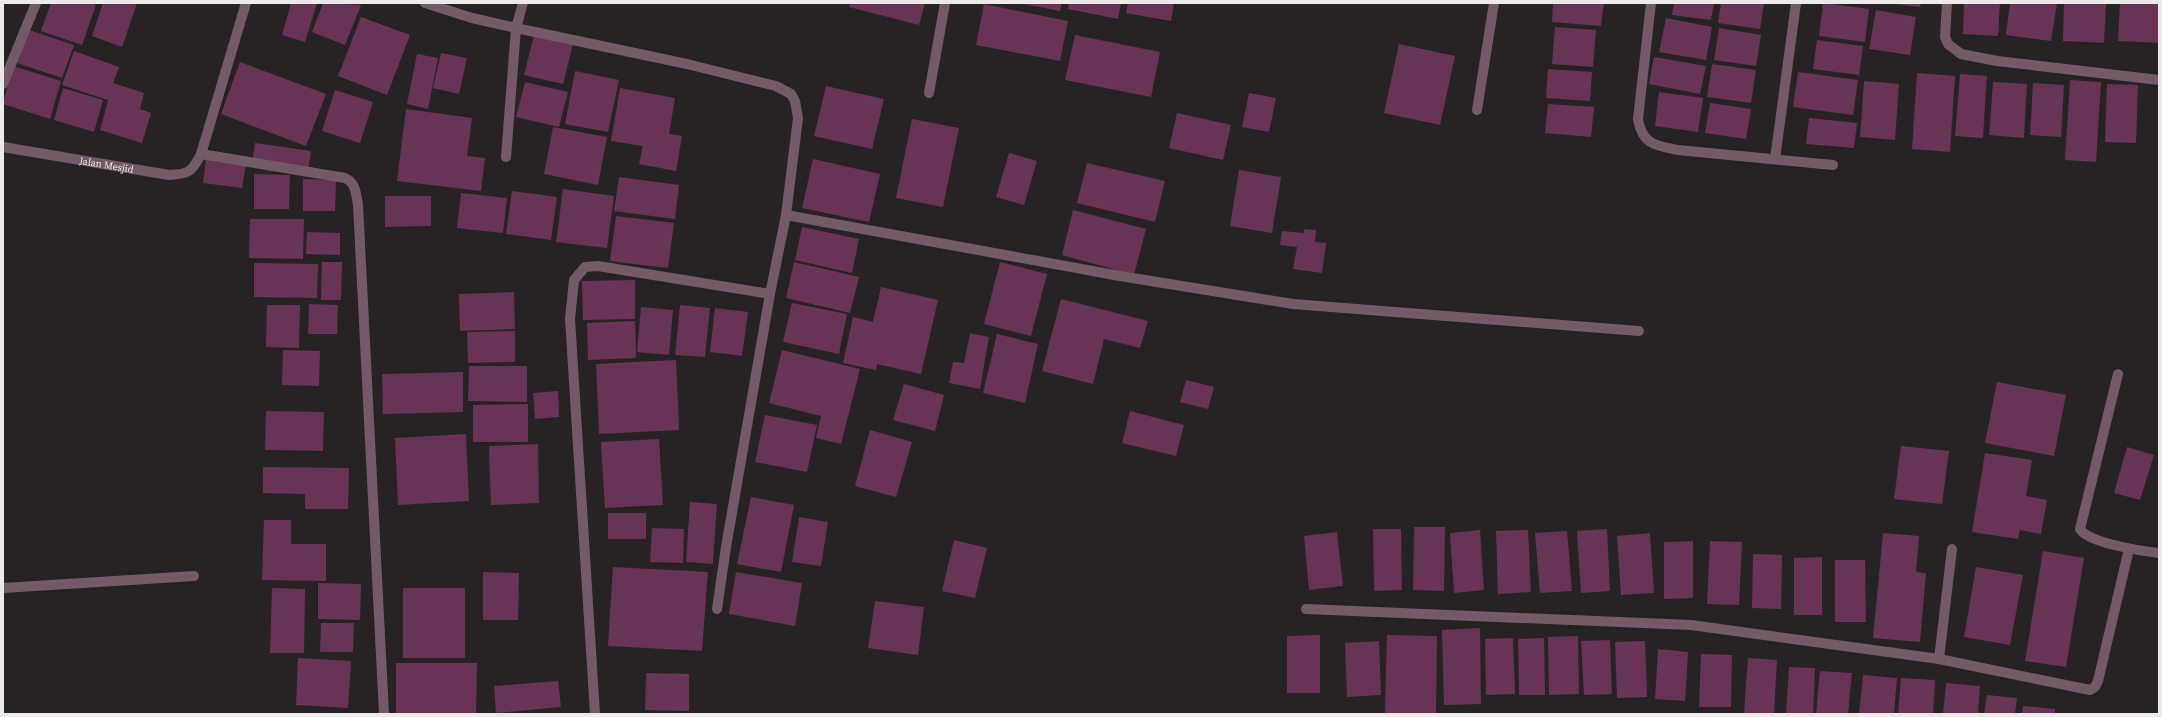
<svg xmlns="http://www.w3.org/2000/svg" width="2162" height="717" font-family="'Source Serif 4',serif">
  <style>
    .building { fill: #673455 }
    .lines { fill: none; stroke-linecap: round; stroke-linejoin: round }
    .lane { stroke: #735a68; stroke-width: 10 }
    .street { stroke: #735a68; stroke-width: 10 }
    .labels { text-anchor: middle; dominant-baseline: central; stroke-width: 3; stroke-linejoin: round; paint-order: stroke }
    .street-label { font-size: 10px; fill: #ebe9ea; stroke: #272325 }
  </style>
  <rect width="100%" height="100%" fill="#272325"/>
  <!-- building -->
  <g class="building">
    <path d="M51 3H90L96 5 82 45 41 31Z"/>
    <path d="M103 3H137L122 47 92 36Z"/>
    <path d="M291 3H317L305 42 282 35Z"/>
    <path d="M323 3 361 5 345 45 312 32Z"/>
    <path d="M850 3H925L919 25 849 7Z"/>
    <path d="M1019 3H1062L1060 11Z"/>
    <path d="M1069 3H1121L1118 19 1068 9Z"/>
    <path d="M1128 3H1174L1171 21 1126 13Z"/>
    <path d="M1553 3H1604L1601 26 1552 22Z"/>
    <path d="M1674 3H1714L1711 20 1672 15Z"/>
    <path d="M1721 3H1764L1760 29 1718 23Z"/>
    <path d="M1823 3 1869 9 1865 42 1819 36Z"/>
    <path d="M1886 3H1921L1920 7Z"/>
    <path d="M1964 3H2000L1998 36 1963 34Z"/>
    <path d="M2010 3H2057L2051 41 2006 35Z"/>
    <path d="M2064 3H2106L2104 43 2063 41Z"/>
    <path d="M2120 3H2159V43L2118 41Z"/>
    <path d="M984 4 1068 21 1060 61 976 45Z"/>
    <path d="M1876 10 1916 17 1910 55 1869 49Z"/>
    <path d="M361 17 410 35 387 95 338 76Z"/>
    <path d="M1666 18 1712 27 1706 60 1659 52Z"/>
    <path d="M1555 27 1596 30 1593 67 1552 64Z"/>
    <path d="M1719 28 1761 35 1756 66 1714 60Z"/>
    <path d="M29 30 74 45 62 78 17 63Z"/>
    <path d="M534 35 573 44 563 84 524 75Z"/>
    <path d="M1075 35 1160 52 1151 97 1065 80Z"/>
    <path d="M1817 40 1863 46 1859 75 1813 69Z"/>
    <path d="M1399 44 1455 56 1440 125 1384 113Z"/>
    <path d="M74 51 119 67 113 83 144 93 140 109 151 113 142 143 100 130 111 90 108 100 62 85Z"/>
    <path d="M441 53 467 58 459 94 433 88Z"/>
    <path d="M417 54 438 58 428 109 407 104Z"/>
    <path d="M1654 57 1706 66 1700 94 1649 84Z"/>
    <path d="M240 62 326 94 306 146 221 114Z"/>
    <path d="M1712 64 1756 70 1751 103 1707 97Z"/>
    <path d="M13 66 61 81 50 119 3 104Z"/>
    <path d="M1548 69 1592 72 1590 101 1546 98Z"/>
    <path d="M575 71 619 80 608 132 565 124Z"/>
    <path d="M1798 72 1858 80 1853 115 1793 107Z"/>
    <path d="M1917 73 1955 76 1950 152 1912 149Z"/>
    <path d="M1960 74 1987 76 1983 138 1955 136Z"/>
    <path d="M2070 80 2101 82 2096 162 2065 160Z"/>
    <path d="M1864 81 1899 84 1895 140 1860 137Z"/>
    <path d="M525 82 568 92 559 127 516 117Z"/>
    <path d="M1993 82 2027 84 2024 138 1989 135Z"/>
    <path d="M2033 83 2064 85 2061 137 2030 135Z"/>
    <path d="M2107 84 2138 85 2136 143 2105 142Z"/>
    <path d="M826 86 884 99 872 149 814 136Z"/>
    <path d="M63 88 103 100 94 132 54 120Z"/>
    <path d="M620 88 675 98 669 134 682 136 676 171 639 164 643 146 611 141Z"/>
    <path d="M335 90 373 102 360 143 322 131Z"/>
    <path d="M1659 92 1703 98 1698 132 1655 126Z"/>
    <path d="M1249 93 1276 98 1269 132 1242 127Z"/>
    <path d="M1710 103 1751 109 1746 139 1705 133Z"/>
    <path d="M1548 104 1594 107 1591 137 1545 133Z"/>
    <path d="M406 109 472 118 467 156 485 158 481 191 397 181Z"/>
    <path d="M1177 113 1231 125 1223 160 1169 148Z"/>
    <path d="M1809 118 1857 123 1854 148 1806 144Z"/>
    <path d="M912 119 959 128 943 207 896 198Z"/>
    <path d="M553 127 607 137 598 185 544 174Z"/>
    <path d="M255 143 311 151 308 170 252 162Z"/>
    <path d="M1009 153 1037 161 1024 205 996 197Z"/>
    <path d="M206 159 246 164 242 188 203 183Z"/>
    <path d="M813 159 880 174 869 222 802 208Z"/>
    <path d="M1087 163 1165 181 1155 222 1077 203Z"/>
    <path d="M1239 170 1281 177 1272 233 1230 226Z"/>
    <path d="M254 174 290 175 289 209H254Z"/>
    <path d="M619 177 679 185 675 219 614 211Z"/>
    <path d="M303 179 336 180 335 211H303Z"/>
    <path d="M563 189 614 196 607 248 556 242Z"/>
    <path d="M512 191 557 197 551 240 506 234Z"/>
    <path d="M461 193 507 198 503 233 457 228Z"/>
    <path d="M385 196H431V226L385 227Z"/>
    <path d="M1073 210 1146 229 1134 275 1062 255Z"/>
    <path d="M616 216 674 223 668 268 610 261Z"/>
    <path d="M250 219H304L303 259 249 258Z"/>
    <path d="M802 227 859 239 852 273 795 260Z"/>
    <path d="M1304 229 1316 230 1315 242 1326 243 1322 273 1293 269 1297 247 1280 245 1282 231 1304 233Z"/>
    <path d="M307 232 340 233V255L306 254Z"/>
    <path d="M322 262H342L341 300H321Z"/>
    <path d="M794 262 859 277 850 313 786 298Z"/>
    <path d="M1000 262 1047 274 1031 336 984 324Z"/>
    <path d="M254 263 318 264 317 298 254 297Z"/>
    <path d="M635 280V319L583 320 582 281Z"/>
    <path d="M881 287 938 300 921 374 877 364 876 370 843 363 853 317 873 322Z"/>
    <path d="M514 292 515 329 460 331 459 294Z"/>
    <path d="M1061 299 1148 321 1140 348 1104 339 1093 384 1042 371Z"/>
    <path d="M792 303 847 314 839 354 783 342Z"/>
    <path d="M309 304 338 305 337 334H308Z"/>
    <path d="M267 305H300L299 348 266 347Z"/>
    <path d="M680 305 710 308 705 357 675 355Z"/>
    <path d="M641 307 673 310 669 355 637 352Z"/>
    <path d="M715 308 748 312 742 356 710 352Z"/>
    <path d="M635 321 636 358 588 360 587 323Z"/>
    <path d="M515 331V362L468 363 467 332Z"/>
    <path d="M970 333 989 337 980 389 949 383 953 362 964 363Z"/>
    <path d="M997 334 1038 344 1025 403 983 393Z"/>
    <path d="M283 350 320 351 319 386 282 385Z"/>
    <path d="M782 350 860 369 841 444 816 438 821 416 769 403Z"/>
    <path d="M676 360 679 430 599 434 596 364Z"/>
    <path d="M469 366H527V402L468 401Z"/>
    <path d="M463 372V412L383 414 382 374Z"/>
    <path d="M1186 380 1214 387 1208 409 1180 402Z"/>
    <path d="M1997 382 2066 395 2054 456 1985 443Z"/>
    <path d="M904 384 944 395 935 431 893 420Z"/>
    <path d="M558 391 559 417 535 419 533 393Z"/>
    <path d="M528 404V442H473V405Z"/>
    <path d="M266 411 324 412 323 451 265 450Z"/>
    <path d="M1130 411 1184 425 1176 456 1122 443Z"/>
    <path d="M765 415 817 425 807 472 755 462Z"/>
    <path d="M870 430 912 442 896 497 855 486Z"/>
    <path d="M466 434 469 501 398 505 395 438Z"/>
    <path d="M659 439 663 505 605 508 601 442Z"/>
    <path d="M538 444 539 503 491 505 489 446Z"/>
    <path d="M1901 446 1949 451 1942 504 1894 499Z"/>
    <path d="M2127 447 2154 455 2140 500 2114 493Z"/>
    <path d="M1985 453 2032 460 2026 496 2047 500 2041 534 2020 530 2018 539 1972 532Z"/>
    <path d="M263 467 349 468 348 509H305V494L263 493Z"/>
    <path d="M751 497 794 505 781 572 737 564Z"/>
    <path d="M690 502 717 504 713 564 686 562Z"/>
    <rect x="608" y="513" width="38" height="26"/>
    <path d="M799 517 828 522 821 566 792 562Z"/>
    <path d="M264 520H291V544H326V581L262 580Z"/>
    <path d="M1414 527H1445L1444 591 1413 590Z"/>
    <path d="M652 528 684 529 683 563 650 562Z"/>
    <path d="M1373 529H1401L1402 590 1374 591Z"/>
    <path d="M1607 529 1610 591 1581 593 1577 531Z"/>
    <path d="M1480 530 1484 590 1454 593 1450 533Z"/>
    <path d="M1528 530 1531 592 1498 594 1496 531Z"/>
    <path d="M1567 531 1572 591 1540 593 1535 533Z"/>
    <path d="M1337 532 1343 586 1309 590 1304 536Z"/>
    <path d="M1650 533 1654 593 1621 595 1617 536Z"/>
    <path d="M1883 533 1919 536 1916 572 1926 573 1920 642 1873 638Z"/>
    <path d="M954 540 987 548 975 598 942 591Z"/>
    <path d="M1693 541V598L1664 599V542Z"/>
    <path d="M1710 541 1742 542 1739 605 1707 604Z"/>
    <path d="M2043 551 2084 558 2066 667 2025 661Z"/>
    <path d="M1753 554 1782 555 1781 609 1752 608Z"/>
    <path d="M1822 557V615H1794V558Z"/>
    <path d="M1835 560H1865L1866 622H1835Z"/>
    <path d="M613 567 708 572 702 651 608 646Z"/>
    <path d="M1976 567 2023 575 2010 645 1964 637Z"/>
    <path d="M483 572 519 573 518 620H483Z"/>
    <path d="M736 572 802 583 795 626 729 614Z"/>
    <path d="M318 583 361 584 360 620 318 619Z"/>
    <path d="M272 588 305 589 304 653H270Z"/>
    <rect x="403" y="588" width="62" height="70"/>
    <path d="M875 601 924 607 918 655 868 648Z"/>
    <path d="M321 623H354L353 652H320Z"/>
    <path d="M1480 628 1481 704 1444 705 1442 630Z"/>
    <path d="M1320 635V693H1287V636Z"/>
    <path d="M1387 635 1437 636 1436 714H1385Z"/>
    <path d="M1578 636 1579 694 1549 695 1548 637Z"/>
    <path d="M1513 638 1515 694 1486 695 1485 639Z"/>
    <path d="M1544 638 1545 695H1519L1518 639Z"/>
    <path d="M1610 640 1612 694 1584 695 1581 641Z"/>
    <path d="M1379 641 1381 695 1347 697 1345 643Z"/>
    <path d="M1645 641 1647 697 1617 698 1615 642Z"/>
    <path d="M1658 649 1688 652 1685 701 1655 699Z"/>
    <path d="M1701 654 1732 655 1731 707H1699Z"/>
    <path d="M298 658 351 661 348 708 296 705Z"/>
    <path d="M1748 658 1777 660 1774 714H1744Z"/>
    <path d="M396 663H477L476 714H396Z"/>
    <path d="M1789 667 1815 668 1813 714H1786Z"/>
    <path d="M1820 671 1852 673 1848 714H1816Z"/>
    <path d="M646 673 689 674V711L645 710Z"/>
    <path d="M1863 675 1897 678 1894 714H1859Z"/>
    <path d="M1901 678 1935 680 1933 714H1898Z"/>
    <path d="M558 681 561 707 496 713 494 686Z"/>
    <path d="M1946 683 1980 686 1978 714H1943Z"/>
    <path d="M1987 695 2017 698 2015 714H1984Z"/>
    <path d="M2023 706 2055 709V714H2022Z"/>
  </g>
  <g class="lines">
    <!-- lane -->
    <path class="lane" d="M3 588 194 576"/>
    <!-- street -->
    <g class="street">
      <path d="M425 3 472 18 516 28 687 64 776 86 791 94 795 101 798 118 786 215 770 294 726 547 717 609"/>
      <path d="M1651 3 1638 119C1642 145 1657 146 1678 150L1833 165"/>
      <path d="M1947 3 1945 37 1948 44 1961 54 1997 61 2159 80"/>
      <path d="M3 84 36 3"/>
      <path d="M929 93 945 3"/>
      <path d="M1477 110 1494 3"/>
      <path id="s1" d="M3 147 169 175C189 174 192 172 201 154L246 3"/>
      <path d="M201 154 345 178C356 183 356 194 358 205L384 714"/>
      <path d="M506 157 516 28 523 3"/>
      <path d="M1775 159 1796 3"/>
      <path d="M786 215 1120 276 1293 304 1639 331"/>
      <path d="M2118 374 2080 529C2088 543 2142 551 2159 553"/>
      <path d="M1306 609 1691 625 1939 659 2090 690 2095 687 2098 681 2129 549"/>
      <path d="M1939 659 1952 549"/>
      <path d="M595 714 570 319 574 280 585 267 598 266 770 294"/>
    </g>
  </g>
  <g class="labels">
    <!-- street labels -->
    <g class="street-label">
      <text stroke="none"><textPath href="#s1" startOffset="105">Jalan Mesjid</textPath></text>
    </g>
  </g>
  <!-- border -->
  <rect width="2162" height="717" fill="none" stroke="#ebe9ea" stroke-width="8"/>
</svg>
